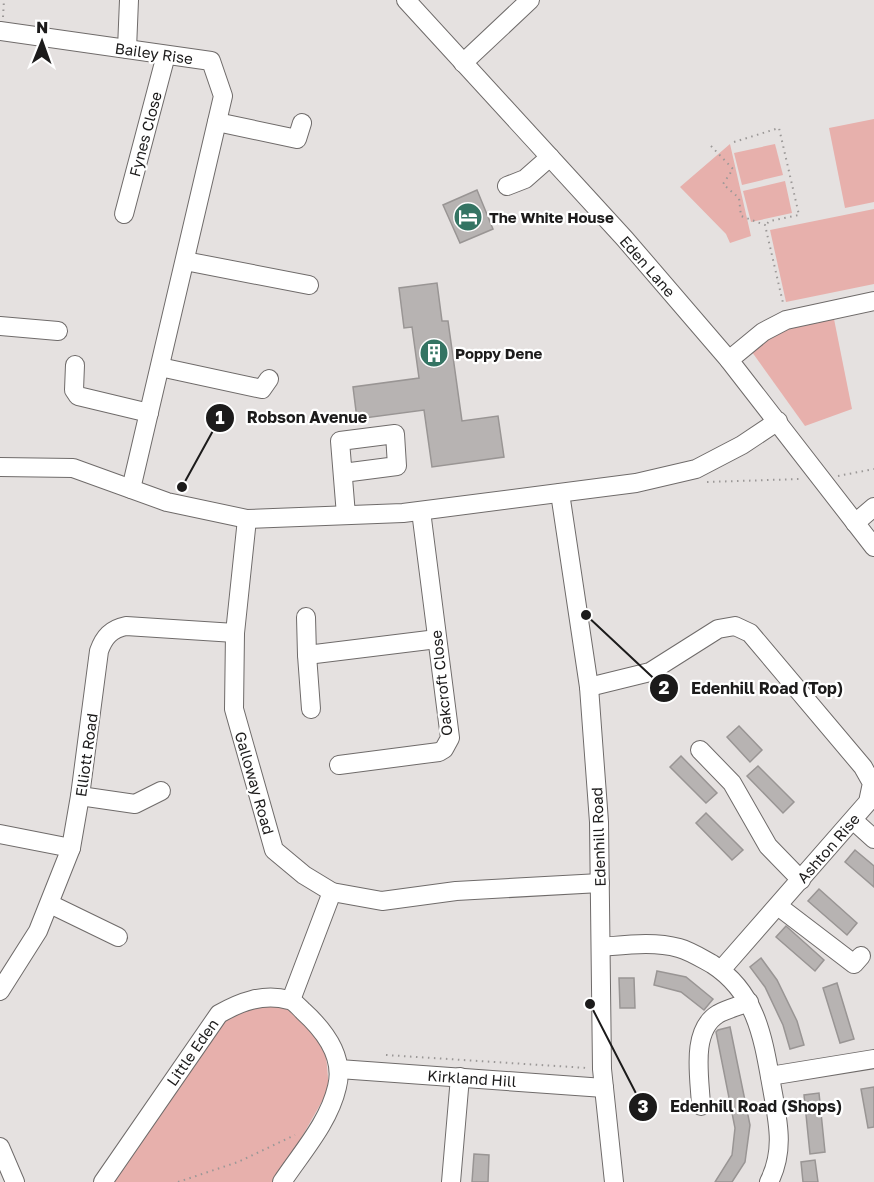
<svg xmlns="http://www.w3.org/2000/svg" width="874" height="1182" font-family="'Golos Text',sans-serif">
  <style>
    .green { fill: #e7b0ac }
    .building { fill: #b7b3b2; stroke: #999594; stroke-width: 1.5 }
    .lines { fill: none; stroke-linecap: round; stroke-linejoin: round }
    .minor-casing { stroke: #6f6b6a; stroke-width: 20 }
    .path { stroke: #9b9897; stroke-width: 2; stroke-dasharray: 1.5 4.5; stroke-linecap: butt }
    .minor { stroke: #fff; stroke-width: 18 }
    .labels { text-anchor: middle; dominant-baseline: central; stroke-width: 4.5; stroke-linejoin: round; paint-order: stroke }
    .street-label { font-size: 15px; fill: #1c1b1b; stroke: #fff }
    .poi-label { font-size: 15px; font-weight: bold; fill: #1c1b1b; stroke: #fff; text-anchor: start }
    .leader { fill: none; stroke: #1c1b1b; stroke-width: 2 }
    .callout-dot { fill: #1c1b1b; stroke: #fff; stroke-width: 2 }
    .mark-label { font-size: 18px; text-anchor: middle; font-weight: bold; fill: #fff }
    .callout-label { font-size: 16px; text-anchor: middle; font-weight: bold; fill: #1c1b1b; stroke: #fff; stroke-width: 4.5; stroke-linejoin: round; paint-order: stroke }
  </style>
  <rect width="100%" height="100%" fill="#e5e1e0"/>
  <!-- green -->
  <g class="green">
    <path d="M874 119V202L845 208 829 128Z"/>
    <path d="M730 144 751 236 730 243 726 234 680 187Z"/>
    <path d="M775 144 783 175 742 185 734 153Z"/>
    <path d="M785 181 792 213 751 222 743 191Z"/>
    <path d="M874 209V284L786 302 770 230Z"/>
    <path d="M833 314 852 409 805 426 752 352 788 324Z"/>
    <path d="M266 1002 298 1011 325 1043 329 1089 299 1142 272 1182H107L224 1016Z"/>
  </g>
  <!-- building -->
  <g class="building">
    <path d="M477 190 493 229 460 243 443 205Z"/>
    <path d="M437 283 442 321H448L462 421 498 416 504 457 432 467 424 410 357 419 353 387 419 378 412 327 404 328 399 288Z"/>
    <path d="M739 726 762 750 750 762 727 737Z"/>
    <path d="M681 756 717 793 706 803 670 767Z"/>
    <path d="M758 766 794 802 783 813 747 776Z"/>
    <path d="M706 813 743 850 732 860 696 823Z"/>
    <path d="M855 850 874 866V887L845 862Z"/>
    <path d="M819 889 857 923 847 935 808 901Z"/>
    <path d="M786 926 824 960 815 971 776 937Z"/>
    <path d="M761 958 777 980 797 1021 804 1045 790 1049 783 1025 765 987 750 967Z"/>
    <path d="M657 971 686 977 713 999 704 1010 681 992 654 985Z"/>
    <path d="M619 978H634L635 1008H620Z"/>
    <path d="M837 983 854 1039 840 1043 823 988Z"/>
    <path d="M730 1027 750 1125 745 1162 732 1182H715L732 1155 735 1128 716 1032 718 1030Z"/>
    <path d="M874 1087V1127L868 1128 861 1089Z"/>
    <path d="M819 1093 825 1152 810 1154 804 1095Z"/>
    <path d="M474 1154 489 1155 488 1182H472Z"/>
    <path d="M815 1160 818 1182H803L801 1162Z"/>
  </g>
  <g class="lines">
    <!-- minor casing -->
    <g class="minor-casing">
      <g id="minor">
        <path d="M406 0 625 239 729 360 874 547"/>
        <path d="M0 31 211 61 223 96 131 489"/>
        <path d="M127 49 129 0"/>
        <path d="M463 63 530 0"/>
        <path d="M217 122 297 139 302 123"/>
        <path d="M507 186 525 179 550 157"/>
        <path d="M124 214 166 55"/>
        <path d="M185 261 309 285"/>
        <path d="M0 326 58 331"/>
        <path d="M729 360 763 332 786 320 874 301"/>
        <path d="M75 365 74 390 78 396 149 413"/>
        <path d="M160 367 262 389 269 379"/>
        <path d="M0 467 73 468 167 502 247 519 403 513 636 483 696 469 742 445 778 421"/>
        <path d="M343 473 397 466 395 434 340 441 346 515"/>
        <path d="M560 493 589 687 599 822 602 1069 614 1182"/>
        <path d="M247 519 235 633 234 709 274 850 304 875 332 892 382 901 456 891 600 883"/>
        <path d="M855 523 874 507"/>
        <path d="M306 617 307 655 311 709"/>
        <path d="M307 655 437 639"/>
        <path d="M589 687 650 672 718 629 735 626 750 633 863 767 872 783 868 802 721 970"/>
        <path d="M700 750 732 783 768 846 801 880"/>
        <path d="M339 765 439 752 444 749 450 738 421 511"/>
        <path d="M80 796 135 804 161 791"/>
        <path d="M853 820 874 839"/>
        <path d="M0 834 71 848"/>
        <path d="M50 904 118 937"/>
        <path d="M778 906 854 964 861 956"/>
        <path d="M601 947C626 945 654 941 679 948 690 951 701 958 712 964 757 993 763 1038 772 1088 778 1122 785 1150 769 1182"/>
        <path d="M0 991 38 931 71 848 80 796 99 651C104 637 111 629 126 626L235 633"/>
        <path d="M291 1000 332 892"/>
        <path d="M339 1069 604 1088"/>
        <path d="M770 1076 874 1059"/>
        <path d="M701 1106C700 1078 690 1031 718 1014 727 1009 739 1006 749 1002"/>
        <path d="M0 1147 15 1182"/>
        <path d="M103 1182 219 1014C240 1002 263 993 289 1000 294 1001 299 1007 303 1011 324 1030 345 1056 337 1087 329 1122 302 1152 282 1182"/>
        <path d="M451 1182 460 1077"/>
      </g>
    </g>
    <!-- path -->
    <g class="path">
      <path d="M3 17 4 0"/>
      <path d="M734 142 779 128 799 215 770 221 765 225"/>
      <path d="M711 146 733 169 723 184 739 198 741 216 765 225 783 303"/>
      <path d="M838 476 874 469"/>
      <path d="M707 482 800 479"/>
      <path d="M386 1055 587 1068"/>
      <path d="M178 1182 238 1162 295 1135"/>
    </g>
    <!-- minor -->
    <use href="#minor" class="minor"/>
  </g>
  <!-- icons -->
  <defs>
    <g id="hotel-disc" transform="scale(1.5)"><circle r="9.5" fill="#347463" stroke="#fff"/><path d="M-6-4.5h1.5V1H6V5H4.5V3h-9V5H-6ZM-4 0a1.8 1.8 0 1 1 3.6 0ZM.5 0V-2.5h3Q6-2.5 6 0Z" fill="#fff"/></g>
    <g id="building-disc" transform="scale(1.5)"><circle r="9.5" fill="#347463" stroke="#fff"/><path d="M-4-6H4V6H1V3H-1V6H-4ZM-2.5-4.3h1.7v1.8h-1.7ZM.8-4.3h1.7v1.8H.8ZM-2.5-1h1.7V.8h-1.7ZM.8-1h1.7V.8H.8Z" fill="#fff"/></g>
  </defs>
  <g fill-rule="evenodd">
    <use href="#hotel-disc" x="468" y="217"/>
    <use href="#building-disc" x="434" y="353"/>
  </g>
  <g class="labels">
    <!-- street labels -->
    <g class="street-label">
      <text transform="translate(154 53) rotate(8)">Bailey Rise</text>
      <text transform="translate(145 134) rotate(-75)">Fynes Close</text>
      <text transform="translate(648 266) rotate(49)">Eden Lane</text>
      <text transform="translate(441 683) rotate(-96)">Oakcroft Close</text>
      <text transform="translate(86 755) rotate(-82)">Elliott Road</text>
      <text transform="translate(255 783) rotate(74)">Galloway Road</text>
      <text transform="translate(598 837) rotate(-92)">Edenhill Road</text>
      <text transform="translate(828 848) rotate(-49)">Ashton Rise</text>
      <text transform="translate(192 1052) rotate(-55)">Little Eden</text>
      <text transform="translate(472 1078) rotate(4)">Kirkland Hill</text>
    </g>
    <!-- poi labels -->
    <g class="poi-label">
      <text x="489" y="217">The White House</text>
      <text x="455" y="353">Poppy Dene</text>
    </g>
  </g>
  <!-- callouts -->
  <path class="leader" d="M182 487L220 418M586 615L664 688M590 1004L643 1107"/>
  <g class="callout-dot">
    <circle cx="182" cy="487" r="6"/>
    <circle cx="586" cy="615" r="6"/>
    <circle cx="590" cy="1004" r="6"/>
    <circle cx="220" cy="418" r="15"/>
    <circle cx="664" cy="688" r="15"/>
    <circle cx="643" cy="1107" r="15"/>
  </g>
  <g class="mark-label">
    <text x="220" y="424">1</text>
    <text x="664" y="694">2</text>
    <text x="643" y="1113">3</text>
  </g>
  <g class="callout-label">
    <text x="307" y="423">Robson Avenue</text>
    <text x="767" y="694">Edenhill Road (Top)</text>
    <text x="756" y="1112">Edenhill Road (Shops)</text>
  </g>
  <!-- north arrow -->
  <g transform="translate(42 42) rotate(1)" stroke="#ffffff" stroke-width="4.5" paint-order="stroke">
  <path d="M0-4.5L10 22L0 15L-10 22Z" fill="#1c1b1b"/>
  <text y="-9" font-size="16" font-weight="bold" text-anchor="middle" fill="#1c1b1b">N</text>
  </g>
</svg>
